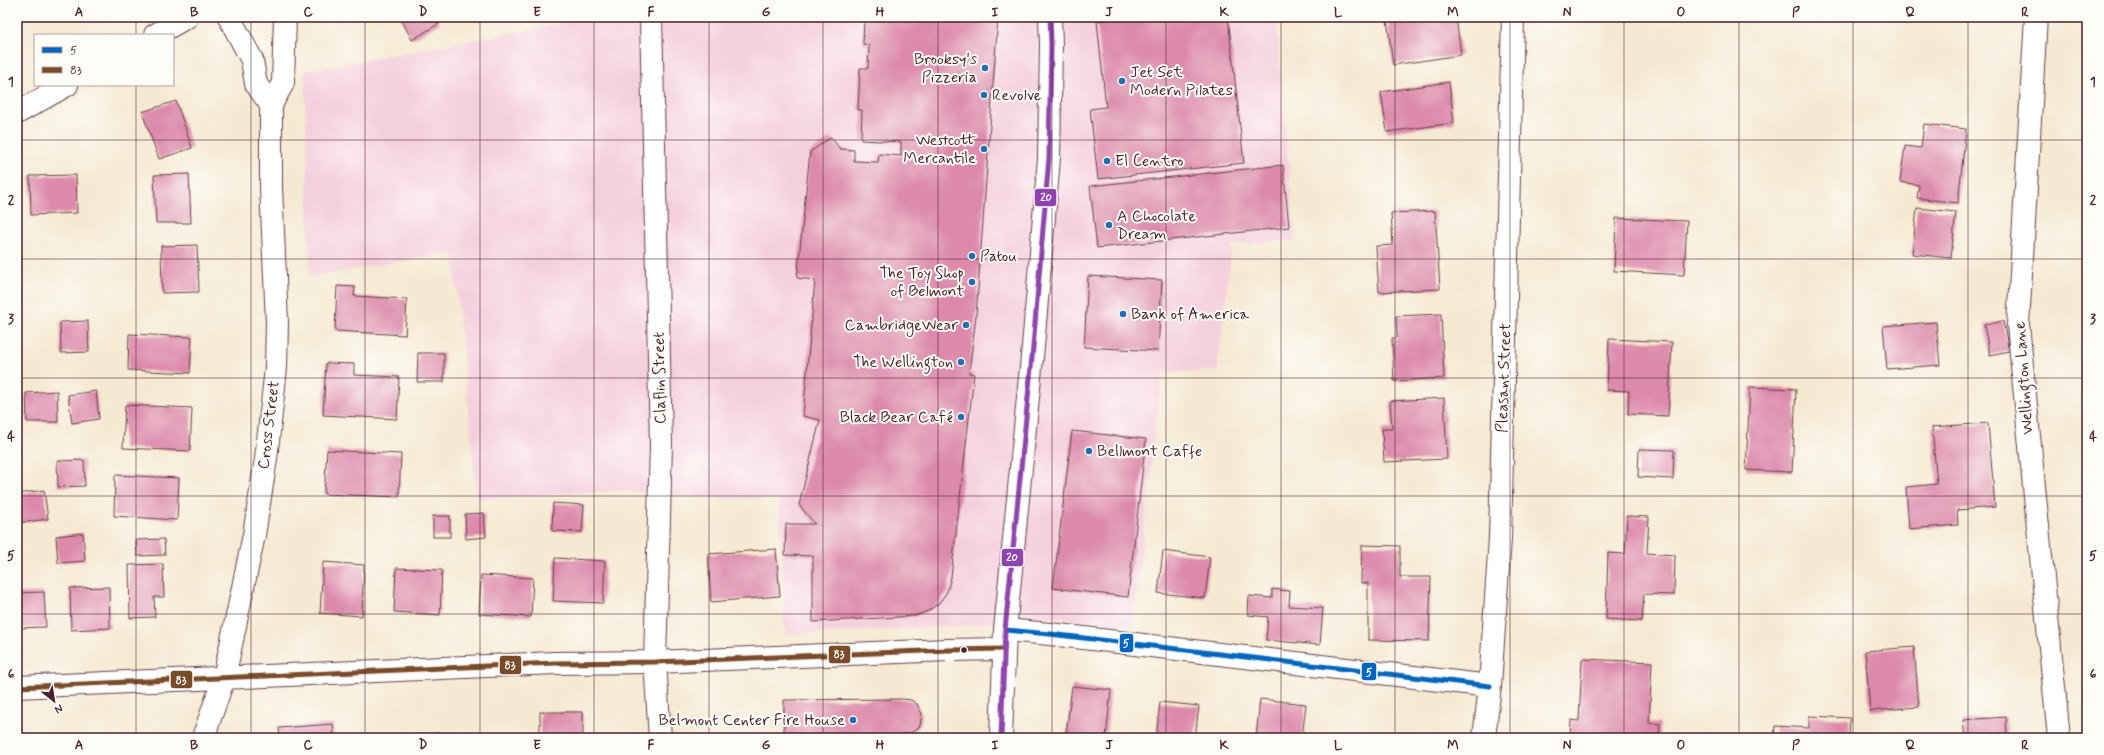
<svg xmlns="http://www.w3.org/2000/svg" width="2104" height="755" font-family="Mynerve,sans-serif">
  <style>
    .built { fill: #f4cfde }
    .building { fill: #dc89aa }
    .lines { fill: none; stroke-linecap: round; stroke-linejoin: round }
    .minor-casing { stroke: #643d44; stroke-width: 24 }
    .major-casing { stroke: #643d44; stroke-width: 24 }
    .minor { stroke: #fff; stroke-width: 22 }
    .major { stroke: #fff; stroke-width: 22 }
    .bus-1-casing { stroke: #fdfcf7; stroke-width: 8 }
    .bus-2-casing { stroke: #fdfcf7; stroke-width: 8 }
    .bus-3-casing { stroke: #fdfcf7; stroke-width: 8 }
    .bus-1 { stroke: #0065bd; stroke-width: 5 }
    .bus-2 { stroke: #7a4b2a; stroke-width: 5 }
    .bus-3 { stroke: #8e44ad; stroke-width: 5 }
    .grid { fill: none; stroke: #4a1f2b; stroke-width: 1; stroke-opacity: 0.55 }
    .poi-dot { fill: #1f6fb2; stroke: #fdfcf7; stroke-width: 1.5 }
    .bus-dot { fill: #4a1f2b; stroke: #fdfcf7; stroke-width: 1.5 }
    .labels { text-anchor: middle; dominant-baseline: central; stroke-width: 4; stroke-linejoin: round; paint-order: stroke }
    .poi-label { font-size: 16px; fill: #4a1f2b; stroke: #fdfcf7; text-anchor: end }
    .street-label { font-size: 16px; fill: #4a1f2b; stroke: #fdfcf7 }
    .line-badge { stroke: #fdfcf7; stroke-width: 1.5 }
    .badge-label { font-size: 11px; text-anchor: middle; font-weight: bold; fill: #fff }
    .neatline { fill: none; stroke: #4a1f2b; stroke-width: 1.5 }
    .grid-label { font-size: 13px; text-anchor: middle; font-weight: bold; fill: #4a1f2b }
  </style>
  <rect width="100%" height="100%" fill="#fdfcf7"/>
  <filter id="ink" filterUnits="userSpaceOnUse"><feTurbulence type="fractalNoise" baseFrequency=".025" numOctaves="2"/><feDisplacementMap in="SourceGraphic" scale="8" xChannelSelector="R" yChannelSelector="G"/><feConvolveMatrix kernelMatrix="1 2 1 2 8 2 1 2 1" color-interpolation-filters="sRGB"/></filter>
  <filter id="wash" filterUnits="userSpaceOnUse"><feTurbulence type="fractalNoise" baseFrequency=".012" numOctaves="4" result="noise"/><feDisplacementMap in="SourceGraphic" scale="16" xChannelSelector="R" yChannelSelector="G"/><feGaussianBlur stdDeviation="0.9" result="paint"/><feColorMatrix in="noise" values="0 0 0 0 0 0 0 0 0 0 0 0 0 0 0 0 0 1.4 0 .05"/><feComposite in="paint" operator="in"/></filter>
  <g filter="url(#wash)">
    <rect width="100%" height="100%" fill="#f5e9d2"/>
    <!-- built -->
    <path class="built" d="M597 17H1276L1295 240 1232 245 1217 371 1162 372 1133 626 1050 617 955 626 785 635 779 500 693 497 622 490 477 499 453 252 310 277 305 71Z"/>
    <g id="blocks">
      <!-- building -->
      <g class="building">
        <path d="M400 17H437L440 23 412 40Z"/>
        <path d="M864 17H998L976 316 969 373 974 374 951 577 947 592 939 603 928 611 915 616 813 622V556L785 555 786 524H815L799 505 820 420 803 416 815 280 797 278 810 152 831 137 840 149 854 150V161L878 162 879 154 901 156V142L861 140 862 110H858L860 68H868L869 45 863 44Z"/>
        <path d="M1130 17H1228L1244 163 1098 179 1090 109 1106 107 1097 21Z"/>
        <path d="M1404 17H1456L1461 55 1393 65 1387 19Z"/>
        <path d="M1449 82 1454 123 1387 132 1381 92Z"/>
        <path d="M176 101 192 148 159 159 142 112Z"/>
        <path d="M1924 124 1966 129 1958 203 1917 198 1919 185 1900 182 1905 146 1921 148Z"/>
        <path d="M1283 165 1289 227 1097 248 1090 186Z"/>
        <path d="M189 174 191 223H156L154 175Z"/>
        <path d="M76 175 77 213 31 215 30 176Z"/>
        <path d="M1917 208 1956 212 1951 258 1912 254Z"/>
        <path d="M1435 211 1440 289 1379 292 1376 246 1393 245 1391 213Z"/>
        <path d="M1616 218 1687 221 1684 275 1614 271Z"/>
        <path d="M197 245 199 292 162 293 161 246Z"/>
        <path d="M1088 276 1162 280 1158 351 1084 347Z"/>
        <path d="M337 286 355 287 354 296 407 299 405 335 335 331Z"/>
        <path d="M1441 314 1444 378 1394 381 1392 338H1397L1396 316Z"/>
        <path d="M88 321 89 352 61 353 60 322Z"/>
        <path d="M2003 321 2009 351 1990 355 1984 325Z"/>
        <path d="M1936 322 1940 365 1887 369 1883 326Z"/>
        <path d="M129 334 192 337 190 373 128 370Z"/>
        <path d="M1609 339 1672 342 1668 416 1628 414 1629 391 1607 390Z"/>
        <path d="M418 353H444V382H417Z"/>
        <path d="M326 363 354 364V375L399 377 397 419 323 415Z"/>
        <path d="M1750 387 1796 389 1792 472 1746 470Z"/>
        <path d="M57 391 58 422H27L26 393Z"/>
        <path d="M96 391 99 419 72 423 68 395Z"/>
        <path d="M1444 398 1447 459 1384 462 1382 429H1392L1390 401Z"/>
        <path d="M125 405 192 408 190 451 123 448Z"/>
        <path d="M1988 423 1995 507 1957 510 1958 525 1909 529 1906 487 1937 484 1932 427Z"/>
        <path d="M1072 431 1146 439 1128 597 1053 588Z"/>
        <path d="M1639 449 1674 450 1673 479 1638 477Z"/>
        <path d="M327 450 401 454 399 497 324 494Z"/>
        <path d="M84 460 85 486 58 487 57 461Z"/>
        <path d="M115 475 179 478 177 520 114 516Z"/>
        <path d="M44 490 48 519 17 523V494Z"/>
        <path d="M553 503 584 505 582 532 552 531Z"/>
        <path d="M484 513 486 537 466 539 465 514Z"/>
        <rect x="433" y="516" width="17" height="21"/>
        <path d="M1627 516 1649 517 1647 553 1675 555 1674 595 1644 594 1642 621 1606 619 1608 553 1625 554Z"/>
        <path d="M83 533 85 561 58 563 56 536Z"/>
        <path d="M164 539 165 555 137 556 136 540Z"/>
        <path d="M1362 545 1400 546V577H1431L1429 641 1368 640V583H1361Z"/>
        <path d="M776 549 780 596 711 602 708 554Z"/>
        <path d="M1163 551 1210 557 1205 598 1158 593Z"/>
        <path d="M555 558 605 561 603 603 553 601Z"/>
        <path d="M323 562 364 565 362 616 320 613Z"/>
        <path d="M163 564 164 597H154L155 617 130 618 129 565Z"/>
        <path d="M396 568 442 570 440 615 394 612Z"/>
        <path d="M481 575 533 578 531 617 479 614Z"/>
        <path d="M109 587 110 628 71 630 70 588Z"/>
        <path d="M1272 589 1290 591 1289 606 1323 608 1320 645 1266 640 1268 617 1248 615 1249 596 1272 598Z"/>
        <path d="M44 592 46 627 17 628V593Z"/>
        <path d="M1914 647 1919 707 1870 711 1865 651Z"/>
        <path d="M1582 659 1652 662 1649 723 1660 724 1659 738H1570L1571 720 1579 721Z"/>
        <path d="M1072 686 1111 690 1106 738 1066 735Z"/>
        <path d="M902 699 911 700 917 704 922 714 920 726 911 733 902 734V738H784V700Z"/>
        <path d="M1260 699 1306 704 1302 738H1256Z"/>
        <path d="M1160 702 1199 706 1195 738H1156Z"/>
        <rect x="540" y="712" width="43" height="26"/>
        <path d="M1809 716 1850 718 1849 738H1774L1775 726 1809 728Z"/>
        <path d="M2006 717 2007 738H1965L1963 720Z"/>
        <path d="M333 724 334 738H280L279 728Z"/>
        <path d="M439 733V738H391V737Z"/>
        <path d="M477 735V738H458V736Z"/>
      </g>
    </g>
  </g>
  <g filter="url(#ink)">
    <use href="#blocks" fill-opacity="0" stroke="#643d44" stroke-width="1"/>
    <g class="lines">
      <!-- minor casing -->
      <g class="minor-casing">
        <g id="minor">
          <path d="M229 17 252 60 256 84 271 105"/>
          <path d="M651 17 661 444 655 662 660 738"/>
          <path d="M2036 17 2018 325 2059 738"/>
          <path d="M155 35 187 17"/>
          <path d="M17 113 67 85"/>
          <path d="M1005 630 1050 634 1490 686"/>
          <path d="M17 687 555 663 655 662 948 650 1004 649"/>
          <path d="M203 738 224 678 254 535 266 459 276 368 277 323 271 187V105L283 83 285 17"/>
        </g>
      </g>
      <!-- major casing -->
      <g class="major-casing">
        <g id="major">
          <path d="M1001 738 1005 630 1033 347 1049 158 1051 45 1050 17"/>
          <path d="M1484 738 1490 686 1500 538 1513 17"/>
        </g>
      </g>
      <!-- minor -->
      <use href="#minor" class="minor"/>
      <!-- major -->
      <use href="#major" class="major"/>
      <!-- bus-1 casing -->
      <g class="bus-1-casing">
        <path id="bus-1" d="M1005 630 1050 634 1490 686"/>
      </g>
      <!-- bus-2 casing -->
      <g class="bus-2-casing">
        <path id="bus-2" d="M17 687 555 663 655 662 948 650 1004 649"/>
      </g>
      <!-- bus-3 casing -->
      <g class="bus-3-casing">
        <path id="bus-3" d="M1001 738 1005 630 1033 347 1049 158 1051 45 1050 17"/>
      </g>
      <!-- bus-1 -->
      <use href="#bus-1" class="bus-1"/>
      <!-- bus-2 -->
      <use href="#bus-2" class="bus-2"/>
      <!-- bus-3 -->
      <use href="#bus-3" class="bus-3"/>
    </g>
  </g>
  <!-- grid -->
  <path class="grid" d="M136 17V35M251 17V738M365 17V738M480 17V738M594 17V738M709 17V738M823 17V738M938 17V738M1052 17V738M1166 17V738M1281 17V738M1395 17V738M1510 17V738M1624 17V738M1739 17V738M1853 17V738M1968 17V738M136 85V738M17 140H2087M17 259H2087M17 378H2087M17 496H2087M17 614H2087"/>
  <!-- markers -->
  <g class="poi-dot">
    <circle cx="985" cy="68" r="4"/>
    <circle cx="1122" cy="81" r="4"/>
    <circle cx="984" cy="95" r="4"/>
    <circle cx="984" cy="149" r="4"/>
    <circle cx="1107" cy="161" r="4"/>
    <circle cx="1109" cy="225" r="4"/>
    <circle cx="972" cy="256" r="4"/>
    <circle cx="972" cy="282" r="4"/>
    <circle cx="1123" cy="314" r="4"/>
    <circle cx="966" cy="325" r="4"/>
    <circle cx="961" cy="362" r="4"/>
    <circle cx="961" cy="417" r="4"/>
    <circle cx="1089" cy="451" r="4"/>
    <circle cx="853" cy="720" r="4"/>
  </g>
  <circle class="bus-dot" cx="964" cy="650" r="3.5"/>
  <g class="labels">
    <!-- poi labels -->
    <g class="poi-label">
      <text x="977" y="59">Brooksy's<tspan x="977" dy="18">Pizzeria</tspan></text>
      <text x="1130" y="72" text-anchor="start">Jet Set<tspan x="1130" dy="18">Modern Pilates</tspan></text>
      <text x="992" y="95" text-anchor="start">Revolve</text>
      <text x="976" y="140">Westcott<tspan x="976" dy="18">Mercantile</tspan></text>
      <text x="1115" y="161" text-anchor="start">El Centro</text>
      <text x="1117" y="216" text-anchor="start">A Chocolate<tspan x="1117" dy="18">Dream</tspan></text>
      <text x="980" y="256" text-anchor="start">Patou</text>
      <text x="964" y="273">The Toy Shop<tspan x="964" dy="18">of Belmont</tspan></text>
      <text x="1131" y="314" text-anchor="start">Bank of America</text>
      <text x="958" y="325">CambridgeWear</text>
      <text x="953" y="362">The Wellington</text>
      <text x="953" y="417">Black Bear Café</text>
      <text x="1097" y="451" text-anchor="start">Bellmont Caffe</text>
      <text x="845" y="720">Belmont Center Fire House</text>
    </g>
    <!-- street labels -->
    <g class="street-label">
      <text transform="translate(660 378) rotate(-91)">Claflin Street</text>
      <text transform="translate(1504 378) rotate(-88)">Pleasant Street</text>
      <text transform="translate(2024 378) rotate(-94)">Wellington Lane</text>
      <text transform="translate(269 425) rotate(-83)">Cross Street</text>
    </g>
  </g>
  <g class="line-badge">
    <rect x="1034" y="188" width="23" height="19" rx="4" fill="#8e44ad"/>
    <rect x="1001" y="548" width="23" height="19" rx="4" fill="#8e44ad"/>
    <rect x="1119" y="633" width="15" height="20" rx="4" fill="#0065bd"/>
    <rect x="828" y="645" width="23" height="19" rx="4" fill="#7a4b2a"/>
    <rect x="499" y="655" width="23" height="20" rx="4" fill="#7a4b2a"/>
    <rect x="1361" y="662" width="16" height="19" rx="4" fill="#0065bd"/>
    <rect x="170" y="670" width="23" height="19" rx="4" fill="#7a4b2a"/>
  </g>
  <g class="badge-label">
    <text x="1046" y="201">20</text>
    <text x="1012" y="561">20</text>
    <text x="1126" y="647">5</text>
    <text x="839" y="658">83</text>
    <text x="510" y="669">83</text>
    <text x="1369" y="676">5</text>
    <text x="181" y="684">83</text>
  </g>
  <!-- margin -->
  <rect width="2104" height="755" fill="none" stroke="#fdfcf7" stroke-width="44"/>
  <!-- legend -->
  <rect x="34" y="34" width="140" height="52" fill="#fdfcf7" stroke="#b5a4a5"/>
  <rect x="42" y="47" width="20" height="6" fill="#0065bd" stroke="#b5a4a5"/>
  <text x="70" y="54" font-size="12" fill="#4a1f2b">5</text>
  <rect x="42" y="67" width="20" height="6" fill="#7a4b2a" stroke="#b5a4a5"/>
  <text x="70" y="74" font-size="12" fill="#4a1f2b">83</text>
  <!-- north arrow -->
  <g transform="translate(54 701) rotate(150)" stroke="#fdfcf7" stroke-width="3" paint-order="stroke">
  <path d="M0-3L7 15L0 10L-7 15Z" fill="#4a1f2b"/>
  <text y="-6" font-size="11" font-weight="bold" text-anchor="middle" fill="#4a1f2b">N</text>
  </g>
  <rect x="22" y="22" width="2060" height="711" class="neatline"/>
  <g class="grid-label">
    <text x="79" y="16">A</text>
    <text x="194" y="16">B</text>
    <text x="308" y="16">C</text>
    <text x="423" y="16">D</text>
    <text x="537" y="16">E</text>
    <text x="651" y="16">F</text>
    <text x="766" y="16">G</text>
    <text x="880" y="16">H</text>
    <text x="995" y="16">I</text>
    <text x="1109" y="16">J</text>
    <text x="1224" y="16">K</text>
    <text x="1338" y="16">L</text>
    <text x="1453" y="16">M</text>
    <text x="1567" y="16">N</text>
    <text x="1681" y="16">O</text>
    <text x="1796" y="16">P</text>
    <text x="1910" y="16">Q</text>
    <text x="2025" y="16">R</text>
    <text x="11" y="86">1</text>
    <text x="2093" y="86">1</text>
    <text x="11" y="204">2</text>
    <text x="2093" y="204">2</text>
    <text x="11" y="323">3</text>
    <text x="2093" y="323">3</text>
    <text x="11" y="441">4</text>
    <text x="2093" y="441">4</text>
    <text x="11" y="560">5</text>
    <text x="2093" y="560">5</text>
    <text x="11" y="678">6</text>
    <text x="2093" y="678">6</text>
    <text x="79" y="749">A</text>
    <text x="194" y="749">B</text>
    <text x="308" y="749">C</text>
    <text x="423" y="749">D</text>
    <text x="537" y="749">E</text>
    <text x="651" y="749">F</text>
    <text x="766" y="749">G</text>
    <text x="880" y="749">H</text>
    <text x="995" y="749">I</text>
    <text x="1109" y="749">J</text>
    <text x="1224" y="749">K</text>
    <text x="1338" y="749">L</text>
    <text x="1453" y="749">M</text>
    <text x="1567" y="749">N</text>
    <text x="1681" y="749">O</text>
    <text x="1796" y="749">P</text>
    <text x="1910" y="749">Q</text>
    <text x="2025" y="749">R</text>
  </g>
</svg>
